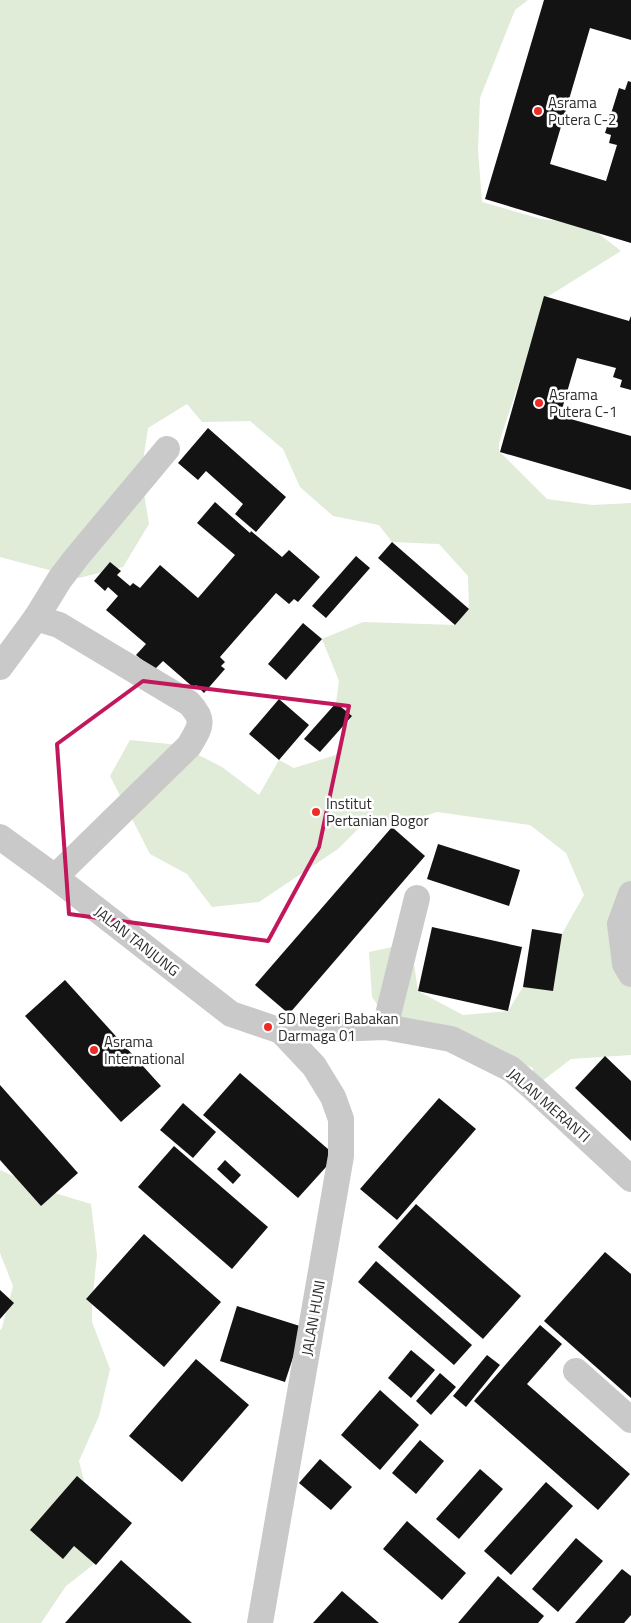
<svg xmlns="http://www.w3.org/2000/svg" width="631" height="1623" font-family="'Titillium Web',sans-serif">
  <style>
    .green { fill: #e0ebd8 }
    .building { fill: #131313 }
    .lines { fill: none; stroke-linecap: round; stroke-linejoin: round }
    .minor { stroke: #c9c9c9; stroke-width: 26 }
    .marked { fill: none; stroke: #c2185b; stroke-width: 4; stroke-linejoin: round }
    .poi-dot { fill: #ed2c25; stroke: #fff; stroke-width: 2 }
    .labels { text-anchor: middle; dominant-baseline: central; stroke-width: 5; stroke-linejoin: round; paint-order: stroke }
    .poi-label { font-size: 15px; fill: #2c2c2c; stroke: #fff; text-anchor: start }
    .street-label { font-size: 15px; fill: #2c2c2c; stroke: #fff }
  </style>
  <rect width="100%" height="100%" fill="#fff"/>
  <!-- green -->
  <g class="green">
    <path d="M0 0H528L515 10 480 98 478 150 482 202 541 219 586 224 621 251 547 297 499 443V451L547 499 592 505 631 503V1055L571 1059 533 1088V1068L493 1052 397 1034 372 997 369 952 411 943 418 991 463 1015 508 1011 523 987 542 969 584 895 566 853 530 825 437 812 392 827 371 816 338 849 259 902 212 907 187 874 150 854 110 776 130 740 179 745 222 767 259 795 279 760 294 768 336 755 351 716 336 703 339 681 322 639 363 622 455 625 469 609 468 576 439 544 392 542 379 525 333 516 300 487 283 449 250 421 202 422 187 404 148 428 141 475 149 524 123 567 79 578 0 557Z"/>
    <path d="M0 1170 45 1190 91 1204 97 1255 92 1302V1322L110 1369 99 1416 79 1461 103 1557 66 1586 41 1623H0V1330L2 1328 13 1286 0 1253Z"/>
  </g>
  <!-- building -->
  <g class="building">
    <path d="M544 0H631V40L590 28 550 164 606 181 617 145 609 143 611 135 605 133 619 88 625 90 628 81 631 82V243L485 199Z"/>
    <path d="M544 296 629 321 631 316V390L620 387 622 380 613 377 616 368 577 358 560 416 631 436V490L500 452Z"/>
    <path d="M208 428 286 497 256 532 235 514 243 504 206 471 198 480 178 463Z"/>
    <path d="M215 502 250 533 251 531 282 557 289 550 320 577 298 602 294 599 289 604 276 593 220 657 225 662 221 666 225 669 204 693 196 685 194 688 163 661 154 670 136 655 146 644 106 610 118 596 108 587 105 591 94 581 110 562 121 571 117 575 130 586 133 583 140 588 160 565 198 598 235 555 197 523Z"/>
    <path d="M392 542 469 609 455 625 378 558Z"/>
    <path d="M356 556 370 568 326 618 312 606Z"/>
    <path d="M303 623 322 639 286 680 268 664Z"/>
    <path d="M279 699 309 725 279 760 249 734Z"/>
    <path d="M336 703 352 716 320 752 304 739Z"/>
    <path d="M392 827 425 856 289 1014 255 985Z"/>
    <path d="M438 844 520 870 509 906 427 879Z"/>
    <path d="M432 927 522 947 508 1011 418 991Z"/>
    <path d="M532 929 562 934 553 991 523 987Z"/>
    <path d="M65 980 161 1086 121 1122 25 1016Z"/>
    <path d="M605 1056 631 1081V1141L575 1088Z"/>
    <path d="M240 1073 336 1156 298 1198 203 1115Z"/>
    <path d="M0 1085 78 1173 41 1206 0 1160Z"/>
    <path d="M439 1098 476 1129 397 1220 360 1189Z"/>
    <path d="M183 1103 216 1132 193 1158 160 1130Z"/>
    <path d="M174 1146 268 1227 232 1269 138 1187Z"/>
    <path d="M225 1160 241 1175 233 1184 217 1169Z"/>
    <path d="M416 1204 521 1296 483 1339 378 1247Z"/>
    <path d="M144 1234 221 1302 164 1367 86 1299Z"/>
    <path d="M605 1252 631 1274V1398L544 1321Z"/>
    <path d="M376 1261 472 1345 454 1365 358 1282Z"/>
    <path d="M0 1290 14 1303 0 1319Z"/>
    <path d="M237 1306 303 1327 285 1382 220 1361Z"/>
    <path d="M540 1325 562 1344 527 1384 630 1474 598 1510 474 1401Z"/>
    <path d="M411 1350 435 1370 411 1398 388 1378Z"/>
    <path d="M487 1355 500 1365 466 1407 453 1396Z"/>
    <path d="M196 1359 249 1405 182 1482 129 1436Z"/>
    <path d="M440 1373 456 1387 431 1415 416 1401Z"/>
    <path d="M380 1390 419 1425 380 1470 341 1435Z"/>
    <path d="M420 1440 444 1461 416 1494 392 1473Z"/>
    <path d="M320 1459 352 1487 331 1510 299 1483Z"/>
    <path d="M480 1469 503 1489 459 1539 436 1519Z"/>
    <path d="M77 1476 132 1523 96 1565 74 1546 63 1559 30 1530Z"/>
    <path d="M546 1482 573 1506 511 1575 484 1551Z"/>
    <path d="M407 1521 466 1573 442 1600 383 1549Z"/>
    <path d="M576 1538 603 1561 558 1612 532 1589Z"/>
    <path d="M121 1560 192 1623H65Z"/>
    <path d="M622 1569 631 1576V1615L624 1623H575Z"/>
    <path d="M498 1576 544 1616 538 1623H458Z"/>
    <path d="M342 1591 379 1623H313Z"/>
  </g>
  <g class="lines">
    <!-- minor -->
    <g class="minor">
      <path d="M36 618 60 579 76 558 167 449"/>
      <path d="M0 667 36 618 59 625 189 703C206 721 200 727 189 746L55 877"/>
      <path d="M0 837 55 877 231 1014 281 1031 385 1027 451 1039 511 1069 533 1088 631 1179"/>
      <path d="M631 894 620 924 625 964 631 974"/>
      <path d="M385 1027 417 898"/>
      <path d="M576 1371 631 1420"/>
      <path d="M260 1623 341 1156V1119L333 1097 314 1066 281 1031"/>
    </g>
  </g>
  <!-- marked area -->
  <path class="marked" d="M143 681 349 706 319 847 268 941 69 914 57 744Z"/>
  <!-- markers -->
  <g class="poi-dot">
    <circle cx="538" cy="111" r="5"/>
    <circle cx="539" cy="403" r="5"/>
    <circle cx="316" cy="812" r="5"/>
    <circle cx="268" cy="1027" r="5"/>
    <circle cx="94" cy="1050" r="5"/>
  </g>
  <g class="labels">
    <!-- poi labels -->
    <g class="poi-label">
      <text x="548" y="102">Asrama<tspan x="548" dy="17">Putera C-2</tspan></text>
      <text x="549" y="394">Asrama<tspan x="549" dy="17">Putera C-1</tspan></text>
      <text x="326" y="803">Institut<tspan x="326" dy="17">Pertanian Bogor</tspan></text>
      <text x="278" y="1018">SD Negeri Babakan<tspan x="278" dy="17">Darmaga 01</tspan></text>
      <text x="104" y="1041">Asrama<tspan x="104" dy="17">International</tspan></text>
    </g>
    <!-- street labels -->
    <g class="street-label">
      <text transform="translate(137 941) rotate(38)">JALAN TANJUNG</text>
      <text transform="translate(549 1105) rotate(41)">JALAN MERANTI</text>
      <text transform="translate(313 1318) rotate(-80)">JALAN HUNI</text>
    </g>
  </g>
</svg>
